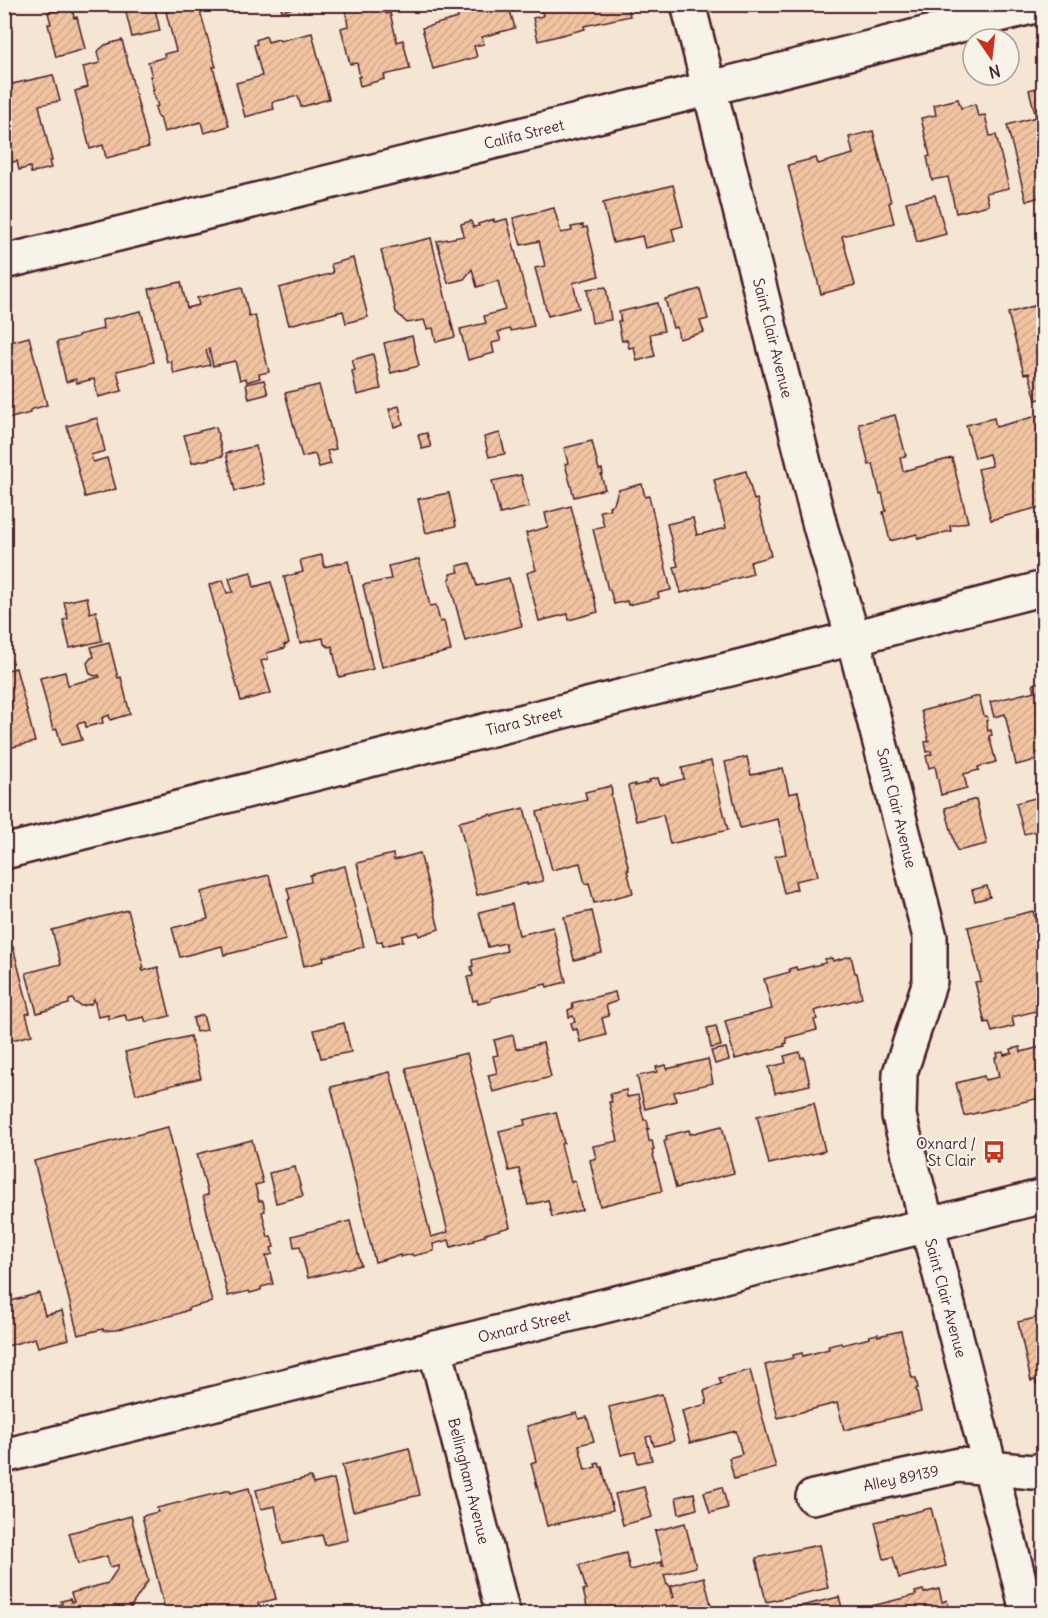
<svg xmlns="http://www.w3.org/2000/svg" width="1048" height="1618" font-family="Delius,sans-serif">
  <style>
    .building { fill: url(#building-hatch); stroke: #4a1f2b; stroke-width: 1.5 }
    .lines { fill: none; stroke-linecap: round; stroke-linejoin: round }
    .minor-casing { stroke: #4a1f2b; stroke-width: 38 }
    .major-casing { stroke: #4a1f2b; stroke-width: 38 }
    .minor { stroke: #f7f3e8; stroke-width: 33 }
    .major { stroke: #f7f3e8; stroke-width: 33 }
    .labels { text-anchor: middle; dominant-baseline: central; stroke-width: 4.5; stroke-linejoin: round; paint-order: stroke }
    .street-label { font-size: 15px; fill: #4a1f2b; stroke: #f7f3e8 }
    .poi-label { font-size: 15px; fill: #4a1f2b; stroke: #f7f3e8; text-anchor: end }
  </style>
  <defs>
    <pattern id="building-hatch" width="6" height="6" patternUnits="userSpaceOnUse" patternTransform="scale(1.5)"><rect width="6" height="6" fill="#f1c4a1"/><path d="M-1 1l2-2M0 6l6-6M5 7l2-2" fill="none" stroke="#d0a88b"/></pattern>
  </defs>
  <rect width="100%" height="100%" fill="#f5e5d3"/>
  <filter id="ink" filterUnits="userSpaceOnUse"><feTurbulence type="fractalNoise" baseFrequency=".0167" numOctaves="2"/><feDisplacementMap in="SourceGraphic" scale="12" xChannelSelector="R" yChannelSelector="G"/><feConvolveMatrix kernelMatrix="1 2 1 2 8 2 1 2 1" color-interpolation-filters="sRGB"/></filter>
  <g filter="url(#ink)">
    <!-- building -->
    <g class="building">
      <path d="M124 4H154L160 31 132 37Z"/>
      <path d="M169 4H198L216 67H213L229 126 204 133 201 122 164 132 160 117 158 118 155 107 158 106 152 90H154L150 76H152L148 62 165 57 164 54 176 51 166 12 171 10Z"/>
      <path d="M280 4H307L282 11Z"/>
      <path d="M358 4H380L382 11 385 10 386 14 390 13 397 42 403 40 410 69 384 75 385 79 360 86 358 77H360L357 63 350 64 341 28 348 26 345 8Z"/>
      <path d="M472 4H508L515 28 482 37 484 44 474 46 477 57 433 69 422 28 458 18 456 10Z"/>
      <path d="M540 4H627L630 16 584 26 585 29 538 41 533 18 543 16Z"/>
      <path d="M72 6 74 18 77 17 85 49 56 57 48 24H51L48 12Z"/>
      <path d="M312 33 329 99 301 107 298 96 272 102 274 109 245 117 236 83 262 76 254 45 257 44 256 40 266 36 268 42 279 39 280 41Z"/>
      <path d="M122 40 149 147 106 158 103 145 90 149 75 91 88 87 83 67 100 63 97 52 105 45Z"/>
      <path d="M4 68H8L12 84 53 75 60 101 39 105 52 161H49L51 168 31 173 30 167 19 170 17 161 4 164Z"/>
      <path d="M1044 86V196L1026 201 1007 125 1036 117 1029 90Z"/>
      <path d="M958 99 961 108 975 104 978 116 985 115 990 136 996 135 1009 188 986 193 989 205 956 213 948 177 932 180 927 157 930 156 921 118 936 115 934 105Z"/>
      <path d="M873 131 891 202 889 203 894 223 842 236 855 285 821 294 788 165 816 158 818 164 853 154 849 137Z"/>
      <path d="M673 185 683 226 672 229 675 241 645 248 642 236 613 243 603 203Z"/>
      <path d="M935 195 946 234 917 242 906 202Z"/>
      <path d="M554 208 561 233 572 231 571 227 583 225V228L587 227 599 276 573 283 579 308 548 316 535 268 545 266 539 241 521 245 513 218Z"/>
      <path d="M494 219V222L507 219 534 326 511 331 510 329 498 332 501 341 492 343 494 353 468 360 460 329 486 323 484 316 505 310 498 281 477 287 472 269 464 279 448 283 437 241 464 236 461 224 471 221 473 227 479 226 478 224Z"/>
      <path d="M431 238 455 337 436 342 433 328 427 329 424 320 407 323 396 312 381 250Z"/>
      <path d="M353 258 368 317 346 323 343 311 289 325 279 288 333 273 331 264Z"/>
      <path d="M181 282 187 308 199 305 197 298 242 287 249 316 255 315 269 372 259 374 260 378 247 382 246 378 240 380 235 361 213 366 209 349 206 350 210 365 174 374 171 361 167 362 149 289Z"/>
      <path d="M606 287 611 320 592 323 587 289Z"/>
      <path d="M700 289 708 319 700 321 704 332 679 339 677 327 673 328 665 299Z"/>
      <path d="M657 303 664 331 650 334 655 356 637 361 634 347 629 348 627 340 622 341 618 321H621L619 312Z"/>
      <path d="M1041 304 1044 314V398L1036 400 1029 373 1024 374 1008 313Z"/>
      <path d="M141 311 154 362 117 371 122 391 98 397 94 379 77 383 76 379 66 382 57 342 78 337V335L103 329 102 320Z"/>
      <path d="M412 336 419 366 391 373 384 343Z"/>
      <path d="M29 337 47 405 30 410V413L4 420V344Z"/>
      <path d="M373 354 381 389 357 395 352 371 355 370 352 360Z"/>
      <path d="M264 380 268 394 249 399 246 384Z"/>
      <path d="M319 385 336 449 327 451 331 464 319 467 315 454 302 457 285 393Z"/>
      <path d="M399 406 403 424 394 427 389 409Z"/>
      <path d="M1044 414V506L991 520 978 469 992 466 989 454 975 458 966 425 994 418 996 427Z"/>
      <path d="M895 415 906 456 900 457 903 471 952 458 968 522 950 526 951 531 918 539 917 534 890 541 883 512 886 511 882 493 880 494 873 464 869 465 859 424Z"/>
      <path d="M97 418 105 451 91 455 93 462 107 458 116 489 85 497 67 426Z"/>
      <path d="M216 427 223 456 192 463 184 435Z"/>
      <path d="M427 433 431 447 422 449 418 435Z"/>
      <path d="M500 433 505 454 489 457 484 437Z"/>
      <path d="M592 441 599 470 602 469 603 474 601 475 605 489 574 497 565 464 568 463 564 448Z"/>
      <path d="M256 446 264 484 235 491 226 453Z"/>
      <path d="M746 471 754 500 757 499 771 556 750 562 753 574 681 593 674 567 678 566 667 524 693 518 697 535 726 528 714 480Z"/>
      <path d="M521 475 529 507 500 514 492 481Z"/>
      <path d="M642 484 645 497 649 496 671 590 658 593 659 598 628 605 627 601 614 604 610 590H608L593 529 604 526 600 511 610 509 609 506 614 504 618 490Z"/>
      <path d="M449 493 456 526 426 533 418 499Z"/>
      <path d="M571 506 598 612 569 620 568 614 539 621 527 573 536 570 526 533 548 527 545 513Z"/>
      <path d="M322 555 324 567 348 561 373 669 339 677 332 646 329 647 324 644 323 638 300 643 284 577 303 572 300 560Z"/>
      <path d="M419 559 430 606 436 605 440 622 444 621 451 651 382 667 363 585 391 579 388 566Z"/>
      <path d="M470 563 477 586 509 578 522 626 465 641 449 579 451 578 450 574 459 572 457 566Z"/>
      <path d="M251 572 254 587 271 582 289 643 284 645 285 648 267 653 268 659 261 661 271 693 241 701 209 585 223 580 227 593 233 592 229 578Z"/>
      <path d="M87 597 90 613 96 611 102 641 70 648 63 620 68 619 64 602Z"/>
      <path d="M109 642 118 678 121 677 130 714 110 720 109 715 102 718 103 723 86 727 85 722 77 724 82 740 61 745 57 729 53 730 40 678 65 672 68 685 100 677 99 675 95 676 90 674 87 663 91 658 94 657 91 647Z"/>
      <path d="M16 668 35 742 4 749V671Z"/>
      <path d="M1044 681V758L1016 765 1005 714 994 717 990 702 1035 691 1033 684Z"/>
      <path d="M979 696 984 716H987L988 720 986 721 988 731 991 730 992 735 989 736 996 762 978 767 979 770 964 774 967 788 941 795 935 766 929 768 926 756 932 754 931 751 927 752 925 742 929 741 921 711Z"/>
      <path d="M747 757 751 775 783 768 789 794 798 792 818 876 795 881 797 889 784 893 775 856 786 854 778 819 740 828 725 762Z"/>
      <path d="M711 761 728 830 670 844 663 815 636 821 628 786 635 784V786L650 782 649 780 658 778 660 785 684 779 682 768Z"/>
      <path d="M611 786 612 794 611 795 629 870H627L633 893 594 903 589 883 585 884 580 863 552 870 537 812 587 800 585 792Z"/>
      <path d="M1043 796 1044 830 1024 834 1016 803Z"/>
      <path d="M976 799 987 844 957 851 945 808Z"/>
      <path d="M524 808 543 881 527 885V883L477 895 459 822 492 814V816Z"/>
      <path d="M420 853 439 929 419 936 418 932 402 936 403 941 383 946 382 941 377 942 357 863 393 854 394 860Z"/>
      <path d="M345 866 364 947 323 957 324 961 304 966 288 900 290 899 287 888 311 882 310 875Z"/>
      <path d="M269 875 286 940 224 955 222 946 180 957 172 928 208 919 201 892Z"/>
      <path d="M987 886 990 897 975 901 972 890Z"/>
      <path d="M512 904 519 935 553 927 566 982 547 987 546 984 491 998V1001L478 1004 477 1000 473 1001 467 977 473 976 471 967 473 966 472 960 507 951 505 943 488 947 479 912Z"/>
      <path d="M128 910 144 968 142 969 143 971 158 967 170 1016 146 1022 144 1017 127 1021 125 1015 109 1019 108 1015 98 1017 94 999 91 1004 81 1006 74 1002 73 999 69 1000V1004L37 1013 26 973 61 964 52 930Z"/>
      <path d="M592 911 602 953 574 960 564 917Z"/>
      <path d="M1033 911 1044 951V1009L1012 1017 1014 1026 992 1032 989 1022 985 1023 975 982 981 981 968 927Z"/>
      <path d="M13 947 30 1013 26 1014 32 1035 4 1042V949Z"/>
      <path d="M851 956 855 973H857L862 998 814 1011 817 1019 814 1020 817 1030 786 1038 787 1043 784 1044 785 1046 735 1059 725 1021 772 1009 764 979 790 972 789 969 796 967 797 970 825 963V959L832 958 833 961Z"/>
      <path d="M615 992 617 1001 606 1005 609 1016 602 1018 606 1035 580 1042 577 1029 573 1030 571 1023 575 1022 573 1016 569 1017 568 1010 573 1008 572 1003Z"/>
      <path d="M203 1015 207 1030 196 1032 193 1018Z"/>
      <path d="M344 1023 351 1052 321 1058 314 1030Z"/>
      <path d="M716 1026 721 1046 711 1048 707 1028Z"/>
      <path d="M513 1035 516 1049 543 1043 551 1077 493 1092 488 1075 497 1073 493 1056 498 1055 494 1040Z"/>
      <path d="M190 1036 201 1078 136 1094 125 1052Z"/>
      <path d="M1044 1046V1097L964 1116 956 1083 984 1076 985 1080 999 1077 995 1058 998 1057 997 1053 1003 1052 1004 1055 1012 1053 1011 1049 1020 1047 1021 1052Z"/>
      <path d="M726 1048 729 1060 715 1064 711 1051Z"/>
      <path d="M800 1052 801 1058 804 1057 810 1085 775 1093 769 1067 786 1063 784 1056Z"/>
      <path d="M467 1053 510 1227 485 1234V1236L474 1239V1241L451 1247 449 1240 433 1244 434 1251 413 1256 412 1254 400 1257V1255L375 1262 331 1087 390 1072 431 1237 448 1232 406 1068Z"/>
      <path d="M708 1059 713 1083 674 1092 676 1101 645 1109 637 1076 657 1072 656 1067 666 1065 667 1069Z"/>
      <path d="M626 1090 627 1097 638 1095 644 1120H647L649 1129H647L649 1141H652L654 1149 652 1150 662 1191 600 1206 590 1160 596 1158 593 1146 618 1141 609 1102H612L610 1094Z"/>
      <path d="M814 1103 825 1151 769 1164 757 1116Z"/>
      <path d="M556 1112 564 1143 561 1144 571 1182 575 1181 582 1210 552 1217 548 1200 528 1205 519 1169 509 1171 499 1131 525 1125 524 1120Z"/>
      <path d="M722 1126 734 1173 676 1188 664 1141 667 1140 666 1136 689 1130 690 1134Z"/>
      <path d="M168 1127 212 1302 188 1308V1310L177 1314 115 1330 103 1331V1329L78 1335 34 1161Z"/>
      <path d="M252 1140 263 1183 255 1185 259 1201H263L265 1211 262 1212 268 1237 271 1236 274 1247 271 1248 273 1254 266 1256 273 1284 261 1287V1290L250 1293 249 1291 228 1296 203 1196 208 1195 197 1154Z"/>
      <path d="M295 1167 303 1196 276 1203 269 1173Z"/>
      <path d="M350 1221 361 1265 308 1278 300 1246 294 1247 292 1236Z"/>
      <path d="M39 1293 45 1315 62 1311 69 1339 38 1347 35 1338 4 1347V1303Z"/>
      <path d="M1044 1316V1382L1036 1384 1035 1380 1031 1381 1018 1322Z"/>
      <path d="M901 1331 912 1378H916L918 1388 916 1389 921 1411 844 1430 837 1403 778 1418 765 1365 793 1358V1355L802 1353 803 1356 829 1349 828 1346 841 1343 842 1345 870 1338 869 1336 878 1334V1336Z"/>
      <path d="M750 1370 776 1468 734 1479 729 1458 742 1454 736 1431 690 1443 682 1411 707 1404 704 1391 721 1384 719 1378Z"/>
      <path d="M662 1394 674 1441 654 1446 651 1436 646 1437 652 1460 638 1463 635 1452 621 1455 609 1407Z"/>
      <path d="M1044 1403V1428L1038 1404Z"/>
      <path d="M577 1413 579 1419 587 1417 594 1441 579 1445 585 1470 596 1467 595 1464 599 1463 600 1467H602L613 1510 547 1526 531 1463 536 1461 527 1426Z"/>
      <path d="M409 1448 420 1495 353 1511 342 1465Z"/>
      <path d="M311 1477 313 1484 334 1479 348 1540 325 1545 322 1535 283 1544 275 1506 261 1509 256 1490Z"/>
      <path d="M644 1487 652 1517 623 1525 615 1494Z"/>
      <path d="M722 1487 728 1508 710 1513 704 1492Z"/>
      <path d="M249 1488 276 1599 258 1603 259 1608 236 1614H166L142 1516 158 1512 157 1508 230 1490V1493Z"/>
      <path d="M694 1493 697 1509 679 1514 676 1497Z"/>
      <path d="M931 1508 946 1566 899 1578 893 1557 884 1559 875 1522Z"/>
      <path d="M131 1516 148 1581 126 1614H41L40 1610 62 1604 61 1601 70 1599 71 1602H74L71 1593 108 1583 118 1568V1565L110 1567 107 1556 78 1564 69 1533Z"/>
      <path d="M685 1523 696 1567 664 1575 667 1585H669L672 1598 674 1597 671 1586 704 1577 711 1605 679 1614 676 1606H673L675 1614H592L591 1611H588L583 1590 586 1589 579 1565 626 1553 630 1570 661 1562 662 1566H664L655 1531Z"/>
      <path d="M819 1545 828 1588 766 1602 756 1558Z"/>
      <path d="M939 1589 942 1602 947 1600 950 1614H866L872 1606 916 1595 915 1592 923 1590 924 1593Z"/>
      <path d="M839 1597 844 1614H799L797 1607Z"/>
    </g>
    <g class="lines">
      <!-- minor casing -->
      <g class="minor-casing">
        <g id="minor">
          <path d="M688 4 820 526 853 638 930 937V981L900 1073 899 1116 1028 1614"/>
          <path d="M4 262 675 97 1043 4"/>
          <path d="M4 852 853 638 1044 588"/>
          <path d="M435 1348 503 1614"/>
          <path d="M813 1497 959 1465 1033 1472 1044 1469"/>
        </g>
      </g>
      <!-- major casing -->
      <g class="major-casing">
        <path id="major" d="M4 1456 1044 1196"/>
      </g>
      <!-- minor -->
      <use href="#minor" class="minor"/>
      <!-- major -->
      <use href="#major" class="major"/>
    </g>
  </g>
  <!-- icons -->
  <defs>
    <g id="bus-bare" transform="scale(1.8)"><path d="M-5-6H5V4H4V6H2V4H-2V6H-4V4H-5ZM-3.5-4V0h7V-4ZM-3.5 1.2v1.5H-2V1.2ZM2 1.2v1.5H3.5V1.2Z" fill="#c8321e" stroke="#f7f3e8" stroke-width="2.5" paint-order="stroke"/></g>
  </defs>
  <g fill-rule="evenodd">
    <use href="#bus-bare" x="994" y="1152"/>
  </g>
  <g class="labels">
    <!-- street labels -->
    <g class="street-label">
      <text transform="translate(524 134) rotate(-14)">Califa Street</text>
      <text transform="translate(773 338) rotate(76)">Saint Clair Avenue</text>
      <text transform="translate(524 721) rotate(-14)">Tiara Street</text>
      <text transform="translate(897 808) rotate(76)">Saint Clair Avenue</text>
      <text transform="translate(946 1298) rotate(75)">Saint Clair Avenue</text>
      <text transform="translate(524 1326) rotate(-14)">Oxnard Street</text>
      <text transform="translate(901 1478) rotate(-12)">Alley 89139</text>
      <text transform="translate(469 1481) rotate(76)">Bellingham Avenue</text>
    </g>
    <!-- poi labels -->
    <g class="poi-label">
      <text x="976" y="1143">Oxnard /<tspan x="976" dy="17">St Clair</tspan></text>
    </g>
  </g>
  <!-- margin -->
  <rect width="1048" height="1618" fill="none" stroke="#f7f3e8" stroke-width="24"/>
  <rect x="12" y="12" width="1024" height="1594" fill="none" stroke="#4a1f2b" stroke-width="2" filter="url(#ink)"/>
  <!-- north arrow -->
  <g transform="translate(991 57) rotate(166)"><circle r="28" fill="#f7f3e8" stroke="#b29e9c" stroke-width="1.5"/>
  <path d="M0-4.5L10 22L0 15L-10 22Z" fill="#c8321e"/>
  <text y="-9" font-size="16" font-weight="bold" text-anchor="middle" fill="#4a1f2b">N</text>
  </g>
</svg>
